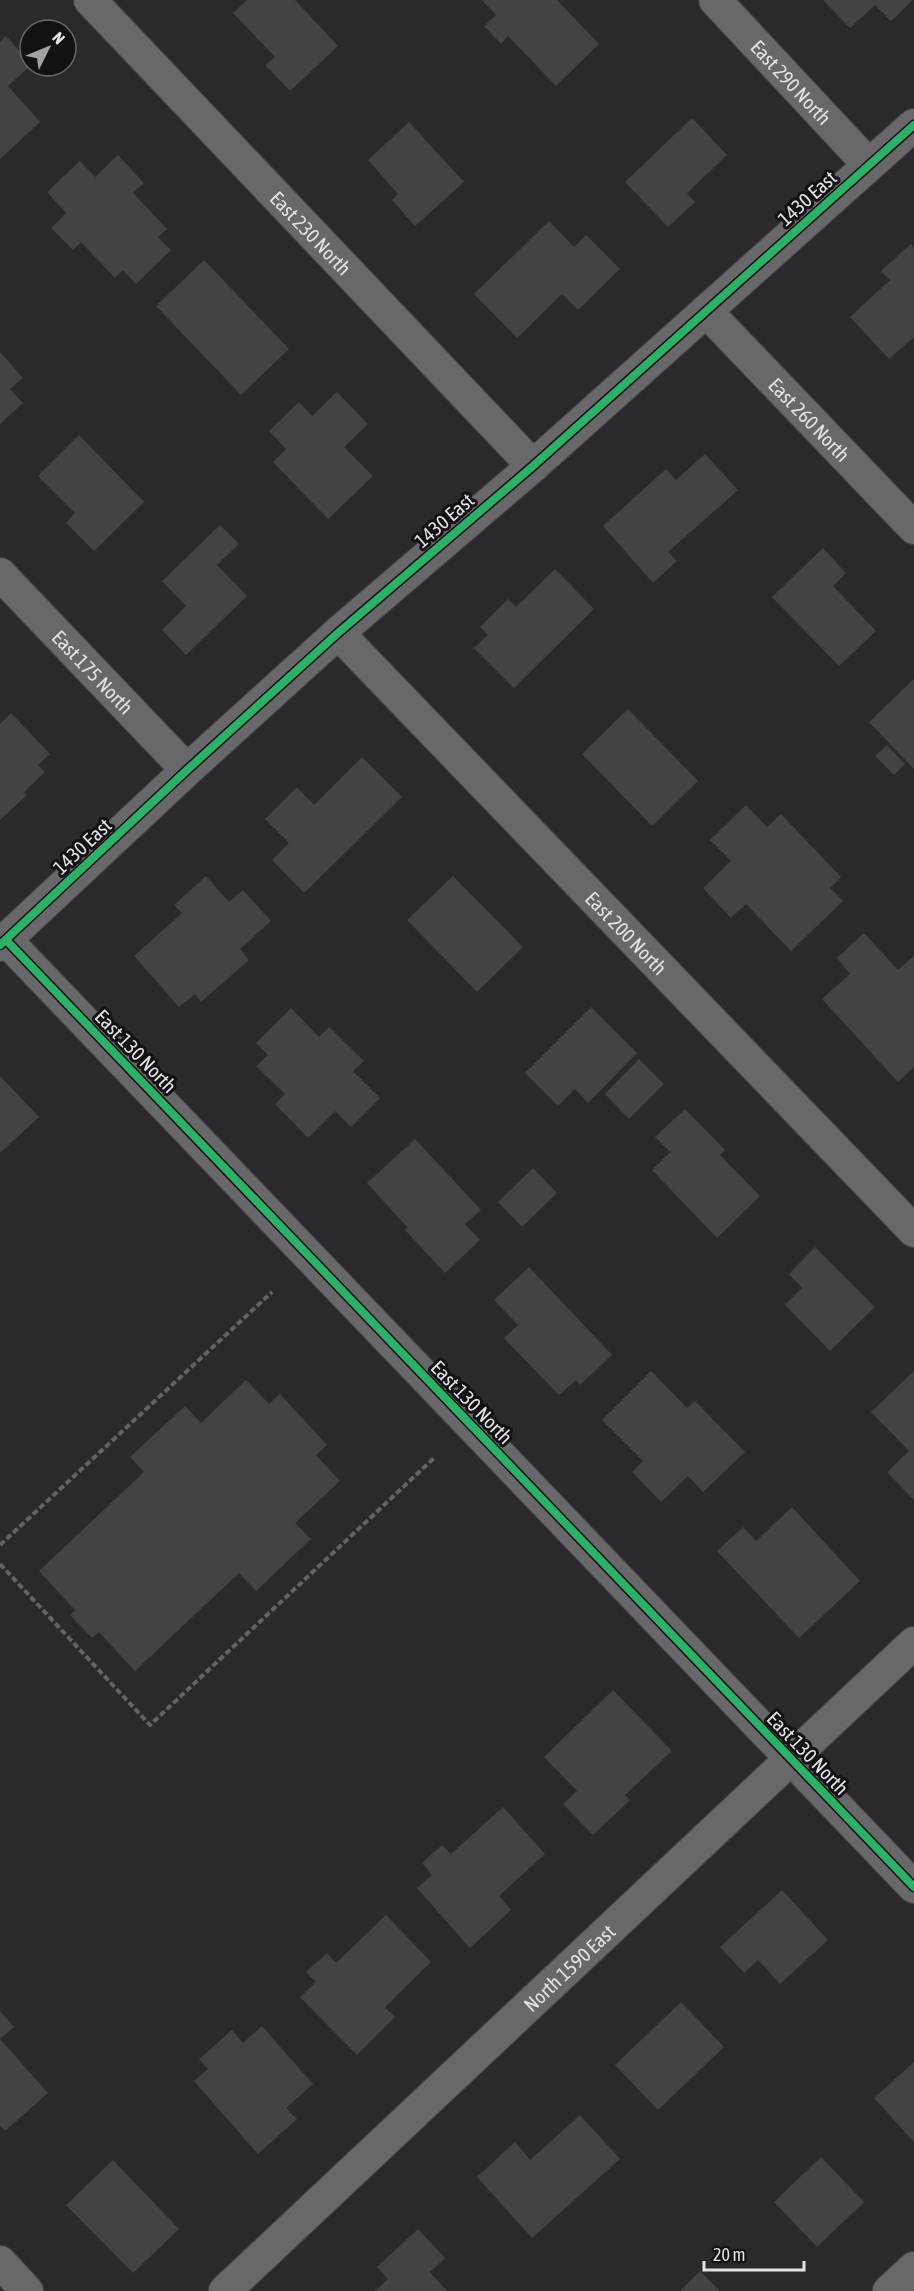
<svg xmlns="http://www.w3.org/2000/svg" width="914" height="2291" font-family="'Asap Condensed',sans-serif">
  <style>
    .building { fill: #444245 }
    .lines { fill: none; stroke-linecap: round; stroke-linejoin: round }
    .minor-casing { stroke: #474448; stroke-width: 34 }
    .path { stroke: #646265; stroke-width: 4; stroke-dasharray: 6 3; stroke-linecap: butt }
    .minor { stroke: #68676a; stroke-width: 32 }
    .cycleway-casing { stroke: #131114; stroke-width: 11 }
    .cycleway { stroke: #2db169; stroke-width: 8 }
    .labels { text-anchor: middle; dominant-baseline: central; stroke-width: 6; stroke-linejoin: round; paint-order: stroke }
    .street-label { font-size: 20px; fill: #e5e2e6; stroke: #131114 }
  </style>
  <rect width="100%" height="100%" fill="#2c292e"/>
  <!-- building -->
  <g class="building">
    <path d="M247 0H295L338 46 290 91 265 65 275 57 233 13Z"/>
    <path d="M482 0H557L599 44 556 86 508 36 501 44 484 26 496 15Z"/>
    <path d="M823 0H913L891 21 875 5 850 28Z"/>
    <path d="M6 36 30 63V66L8 86 40 122 0 159V42Z"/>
    <path d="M692 118 727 155 687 193 695 202 668 227 625 182Z"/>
    <path d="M409 122 464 182 415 226 392 200 398 194 368 160Z"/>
    <path d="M118 155 144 183 133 193 167 229 158 237 171 250 136 284 123 270 115 278 81 242 73 250 51 228 66 213 47 192 80 161 95 177Z"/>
    <path d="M549 221 574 247 586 235 620 269 578 310 562 294 517 338 474 294Z"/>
    <path d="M911 244 914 248V337L889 359 850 317 890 280 881 271Z"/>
    <path d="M204 260 289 349 241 395 156 306Z"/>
    <path d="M0 352 23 378 10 389 23 403 0 424Z"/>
    <path d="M337 392 368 424 344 447 373 476 328 519 273 462 286 449 269 431 299 402 312 416Z"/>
    <path d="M79 435 144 502 94 551 66 523 75 513 38 476Z"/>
    <path d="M705 454 738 490 668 552 677 561 653 583 603 526 666 469 676 480Z"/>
    <path d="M220 525 239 544 217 565 247 596 186 655 162 630 186 606 162 581Z"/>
    <path d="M823 548 846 573 833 586 876 631 839 666 772 597Z"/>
    <path d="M555 569 594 609 514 688 474 648 488 635 480 627 508 599 516 607Z"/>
    <path d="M914 679V769L869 722Z"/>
    <path d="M628 709 698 781 652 826 582 754Z"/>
    <path d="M11 713 50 754 38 765 45 772 24 792 27 795 0 820V724Z"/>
    <path d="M887 745 905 764 894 775 875 756Z"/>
    <path d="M362 757 402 797 304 893 272 860 289 843 265 819 297 787 314 805Z"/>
    <path d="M746 805 767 827 781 814 841 877 830 888 843 901 791 951 746 904 731 918 703 888 731 861 710 840Z"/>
    <path d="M206 876 229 902 243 890 271 921 240 949 249 960 201 1002 195 994 179 1007 134 956 182 913 174 905Z"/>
    <path d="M453 876 523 947 477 992 407 920Z"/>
    <path d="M864 933 898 970 914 956V1067L898 1082 822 999 850 974 837 958Z"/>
    <path d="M591 1007 637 1053 588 1103 575 1089 558 1106 525 1073Z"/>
    <path d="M291 1008 319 1037 329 1027 364 1061 353 1071 380 1098 351 1127 335 1111 308 1138 275 1104 285 1094 256 1066 268 1055 256 1043Z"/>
    <path d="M639 1059 664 1084 629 1119 605 1094Z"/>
    <path d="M0 1076 39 1117 0 1153Z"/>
    <path d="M685 1109 725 1150 720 1155 760 1196 717 1238 652 1170 670 1152 655 1137Z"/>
    <path d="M415 1139 481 1210 465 1224 480 1240 445 1273 405 1230 407 1227 367 1183Z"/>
    <path d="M533 1168 557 1193 522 1227 498 1202Z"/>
    <path d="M815 1247 875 1307 830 1351 785 1305 802 1288 789 1274Z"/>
    <path d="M529 1267 612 1355 580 1385 576 1380 559 1395 504 1338 518 1325 494 1300Z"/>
    <path d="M651 1371 687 1408 695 1401 745 1452 703 1492 688 1476 661 1502 632 1472 643 1461 602 1420Z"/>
    <path d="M914 1371V1500L887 1472 909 1451 871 1412Z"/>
    <path d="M246 1380 269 1404 280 1394 327 1445 316 1455 340 1481 295 1523 311 1539 256 1591 239 1573 135 1671 99 1632 92 1638 70 1615 75 1610 39 1571 144 1472 130 1457 185 1406 201 1423Z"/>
    <path d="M792 1507 860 1581 799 1638 717 1551 743 1527 756 1541Z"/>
    <path d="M613 1690 672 1751 625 1795 630 1800 593 1835 563 1804 577 1791 544 1757Z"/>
    <path d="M503 1807 545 1854 499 1896 511 1910 470 1948 417 1888 432 1875 422 1863 442 1845 451 1854Z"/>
    <path d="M782 1890 828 1940 780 1984 758 1960 744 1973 720 1947Z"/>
    <path d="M386 1915 431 1962 385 2007 395 2017 357 2055 300 1997 316 1982 306 1972 327 1953 336 1963Z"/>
    <path d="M681 2002 724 2047 658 2110 615 2065Z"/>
    <path d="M0 2011 14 2027 0 2039 48 2093 5 2131 0 2125Z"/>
    <path d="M262 2026 313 2084 286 2108 297 2119 258 2154 194 2081 208 2069 199 2059 232 2030 243 2043Z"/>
    <path d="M914 2062V2142L874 2098Z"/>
    <path d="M580 2115 620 2159 532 2238 477 2177 515 2142 530 2160Z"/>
    <path d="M821 2157 864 2202 817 2247 774 2202Z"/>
    <path d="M113 2160 179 2229 133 2273 66 2205Z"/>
    <path d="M418 2229 445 2258 430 2272 447 2291H375L388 2279 377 2267Z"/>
    <path d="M700 2271 720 2291H680Z"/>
  </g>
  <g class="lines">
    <!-- minor casing -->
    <g class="minor-casing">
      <g id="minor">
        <path id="s1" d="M90 0 533 466"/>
        <path id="s2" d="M715 0 869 165"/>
        <path id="s3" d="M706 311 914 528"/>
        <path id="s4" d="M0 574 187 770"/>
        <path id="s5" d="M338 633 914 1231"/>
        <path d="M6 940 914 1887"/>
        <path d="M0 945 187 770 338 633 533 466 914 125"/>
        <path d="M0 2262 27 2291"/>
        <path id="s6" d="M225 2291 914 1643"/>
        <path d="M889 2291 914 2268"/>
      </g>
    </g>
    <!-- path -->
    <g class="path">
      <path d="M0 1545 272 1292"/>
      <path d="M0 1564 150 1725 434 1458"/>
    </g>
    <!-- minor -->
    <use href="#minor" class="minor"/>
    <!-- cycleway casing -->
    <g class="cycleway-casing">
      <g id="cycleway">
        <path d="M6 940 914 1887"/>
        <path d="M0 945 187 770 338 633 533 466 914 125"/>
      </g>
    </g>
    <!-- cycleway -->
    <use href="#cycleway" class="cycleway"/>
  </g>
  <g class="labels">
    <!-- street labels -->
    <g class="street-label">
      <text stroke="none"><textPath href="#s2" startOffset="112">East 290 North</textPath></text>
      <text transform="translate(807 198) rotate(-42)">1430 East</text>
      <text stroke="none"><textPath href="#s1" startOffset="321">East 230 North</textPath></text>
      <text stroke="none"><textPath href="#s3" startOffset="150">East 260 North</textPath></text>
      <text transform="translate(444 520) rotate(-41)">1430 East</text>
      <text stroke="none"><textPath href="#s4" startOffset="135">East 175 North</textPath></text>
      <text transform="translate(82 846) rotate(-43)">1430 East</text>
      <text stroke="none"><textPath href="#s5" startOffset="416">East 200 North</textPath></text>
      <text transform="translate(136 1051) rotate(46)">East 130 North</text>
      <text transform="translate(472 1402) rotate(46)">East 130 North</text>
      <text transform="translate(808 1753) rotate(46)">East 130 North</text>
      <text stroke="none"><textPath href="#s6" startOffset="472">North 1590 East</textPath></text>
    </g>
  </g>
  <!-- north arrow -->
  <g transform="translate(48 48) rotate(47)"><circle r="28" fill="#131114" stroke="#676568" stroke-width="1.5"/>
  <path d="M0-4.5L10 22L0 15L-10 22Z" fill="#a4a1a6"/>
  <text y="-9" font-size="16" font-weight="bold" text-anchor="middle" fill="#e5e2e6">N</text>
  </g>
  <!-- scale -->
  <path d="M704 2261v9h100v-9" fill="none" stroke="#e5e2e6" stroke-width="3"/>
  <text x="713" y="2261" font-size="18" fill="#e5e2e6" stroke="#131114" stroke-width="4.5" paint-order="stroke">20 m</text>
</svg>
